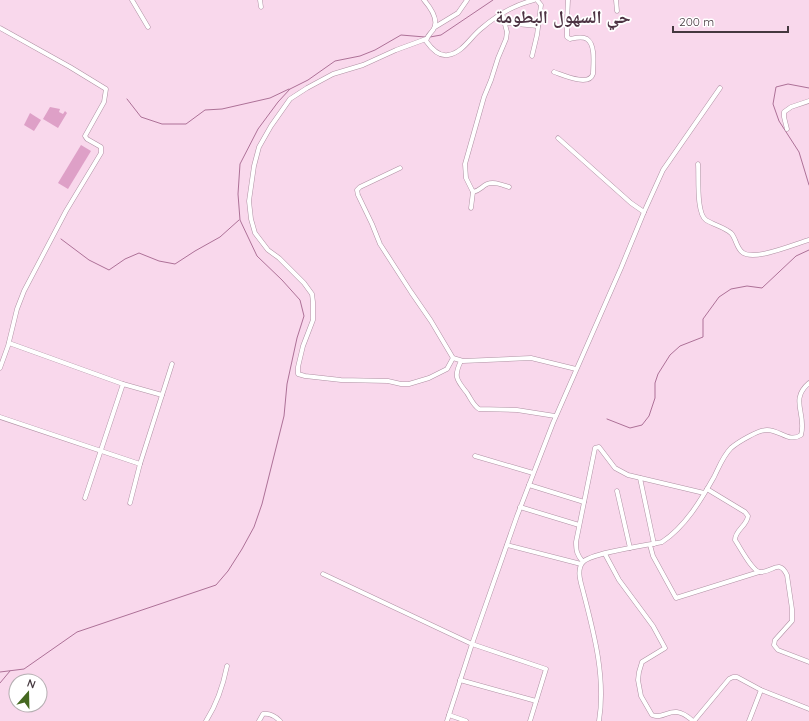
<svg xmlns="http://www.w3.org/2000/svg" width="809" height="721" font-family="Quicksand,'Noto Naskh Arabic',sans-serif">
  <style>
    .green { fill: #dea0c7 }
    .lines { fill: none; stroke-linecap: round; stroke-linejoin: round }
    .stream { stroke: #ad7197; stroke-width: 1 }
    .minor-casing { stroke: #af91a3; stroke-width: 5 }
    .minor { stroke: #fff; stroke-width: 4 }
    .labels { text-anchor: middle; dominant-baseline: central; stroke-width: 3.5; stroke-linejoin: round; paint-order: stroke }
    .district-label { font-size: 18px; font-weight: bold; fill: #4d3343; stroke: #fff }
  </style>
  <rect width="100%" height="100%" fill="#f9d8ec"/>
  <!-- green -->
  <g class="green">
    <path d="M50 107 60 109 59 112 63 114 65 111 67 113 58 128 43 119Z"/>
    <path d="M30 113 41 120 34 131 24 125Z"/>
    <path d="M81 145 91 151 68 189 58 183Z"/>
  </g>
  <g class="lines">
    <!-- stream -->
    <g class="stream">
      <path d="M430 37 441 35 493 0"/>
      <path d="M809 88 788 84 776 87 773 104 779 121 799 152 809 185"/>
      <path d="M127 99 141 117 162 124H186L205 110 222 109 270 98 289 89"/>
      <path d="M61 239 89 260 109 270 125 259 139 253 159 261 175 264 195 251 220 237 239 220"/>
      <path d="M607 419 630 428 642 425 649 416 655 398V383L658 374 670 355 680 346 703 337V319L719 297 731 289 747 286 762 288 796 256 809 250"/>
      <path d="M0 672 24 669 77 632 216 585 228 571 242 549 254 527 262 504 284 416 287 384 297 338 304 316 300 300 282 280 257 256 240 220 238 194 240 164 258 129 278 102 290 89 308 80 335 61 360 56 375 50 401 35 425 37"/>
      <path d="M0 683 10 671"/>
    </g>
    <!-- minor casing -->
    <g class="minor-casing">
      <g id="minor">
        <path d="M132 0 148 27"/>
        <path d="M260 0 261 7"/>
        <path d="M424 0C430 7 440 20 433 30 430 34 427 36 426 41 431 48 439 57 448 55 463 53 471 36 482 28 497 15 514 5 534 0"/>
        <path d="M616 0 617 11"/>
        <path d="M506 23 538 26"/>
        <path d="M435 27 458 13 467 0"/>
        <path d="M0 28 70 67 106 89 104 102 85 136 87 139 101 147V153L66 211 24 291 17 309 8 346 0 368"/>
        <path d="M426 39 396 50 363 65 333 74 307 88 290 99 271 126 259 147 254 166 249 201 251 219 255 233 268 250 279 258 304 283 312 294 313 302V320L303 346 298 367V374L305 376 341 380 388 381 401 384H409L429 378 447 369 453 358"/>
        <path d="M532 56 537 35 541 5 537 0"/>
        <path d="M554 72C563 75 589 87 593 74 593 65 596 45 587 39 582 36 575 38 570 39L567 37V21L568 0"/>
        <path d="M787 129 784 117V112L791 107 809 101"/>
        <path d="M558 138 631 203 644 212"/>
        <path d="M698 164C699 177 696 213 706 220 714 225 724 227 731 233 736 238 736 247 742 252 753 262 795 244 809 240"/>
        <path d="M400 168 360 187 357 190 358 195 372 224 380 244 411 292 431 321 453 358 463 361 531 358 576 369"/>
        <path d="M473 192C481 190 481 187 487 184 494 181 502 185 509 187"/>
        <path d="M471 208 473 192 466 178 465 164 484 97 491 80 498 58 506 39 507 32 502 13"/>
        <path d="M9 343 123 384"/>
        <path d="M461 361C453 377 457 380 467 393 471 399 473 405 479 409L517 410 555 416"/>
        <path d="M0 417 140 464"/>
        <path d="M475 456 533 473"/>
        <path d="M640 478 654 544"/>
        <path d="M529 485 584 502"/>
        <path d="M707 489 745 512 748 516C747 526 735 530 735 540 740 547 752 571 760 572 772 573 779 558 787 575L792 609V621L775 640 774 645 778 650 809 662"/>
        <path d="M617 491 630 548"/>
        <path d="M85 498 123 384 162 395"/>
        <path d="M130 503 140 464 172 364"/>
        <path d="M520 507 579 525"/>
        <path d="M507 545 581 564"/>
        <path d="M650 545 653 556 676 598 759 572"/>
        <path d="M605 554 619 580 653 626 665 648 642 662 639 672 638 680 641 696 652 715C666 721 671 701 693 721"/>
        <path d="M583 562C577 555 576 551 576 542L595 448 599 447 615 468 628 475 704 493"/>
        <path d="M323 574 472 644 546 669 530 721"/>
        <path d="M460 680 536 701"/>
        <path d="M449 715 466 721"/>
        <path d="M206 721C217 704 223 686 227 666"/>
        <path d="M259 721 263 714C270 713 275 716 280 721"/>
        <path d="M447 721 472 644 517 516 553 423 621 268 644 212 663 170 720 88"/>
        <path d="M599 721C606 678 594 633 583 591 581 583 576 570 583 562 591 553 648 545 662 542 685 527 701 500 714 477 719 467 723 456 731 448 738 442 758 430 767 430 780 430 789 443 801 435 807 414 789 400 809 383"/>
        <path d="M694 721 729 679 733 677H737L761 690 809 709"/>
        <path d="M749 721 761 690"/>
      </g>
    </g>
    <!-- minor -->
    <use href="#minor" class="minor"/>
  </g>
  <g class="labels">
    <!-- district labels -->
    <g class="district-label">
      <text x="563" y="16">حي السهول البطومة</text>
    </g>
  </g>
  <!-- north arrow -->
  <g transform="translate(28 693) rotate(20)"><circle r="19" fill="#ffffff" stroke="#b5afb2"/>
  <path d="M0-3L7 15L0 10L-7 15Z" fill="#456820"/>
  <text y="-6" font-size="11" font-weight="bold" text-anchor="middle" fill="#45383f">N</text>
  </g>
  <!-- scale -->
  <path d="M673 26v6h115v-6" fill="none" stroke="#45383f" stroke-width="2"/>
  <text x="679" y="26" font-size="12" fill="#45383f" stroke="#ffffff" stroke-width="3" paint-order="stroke">200 m</text>
</svg>
